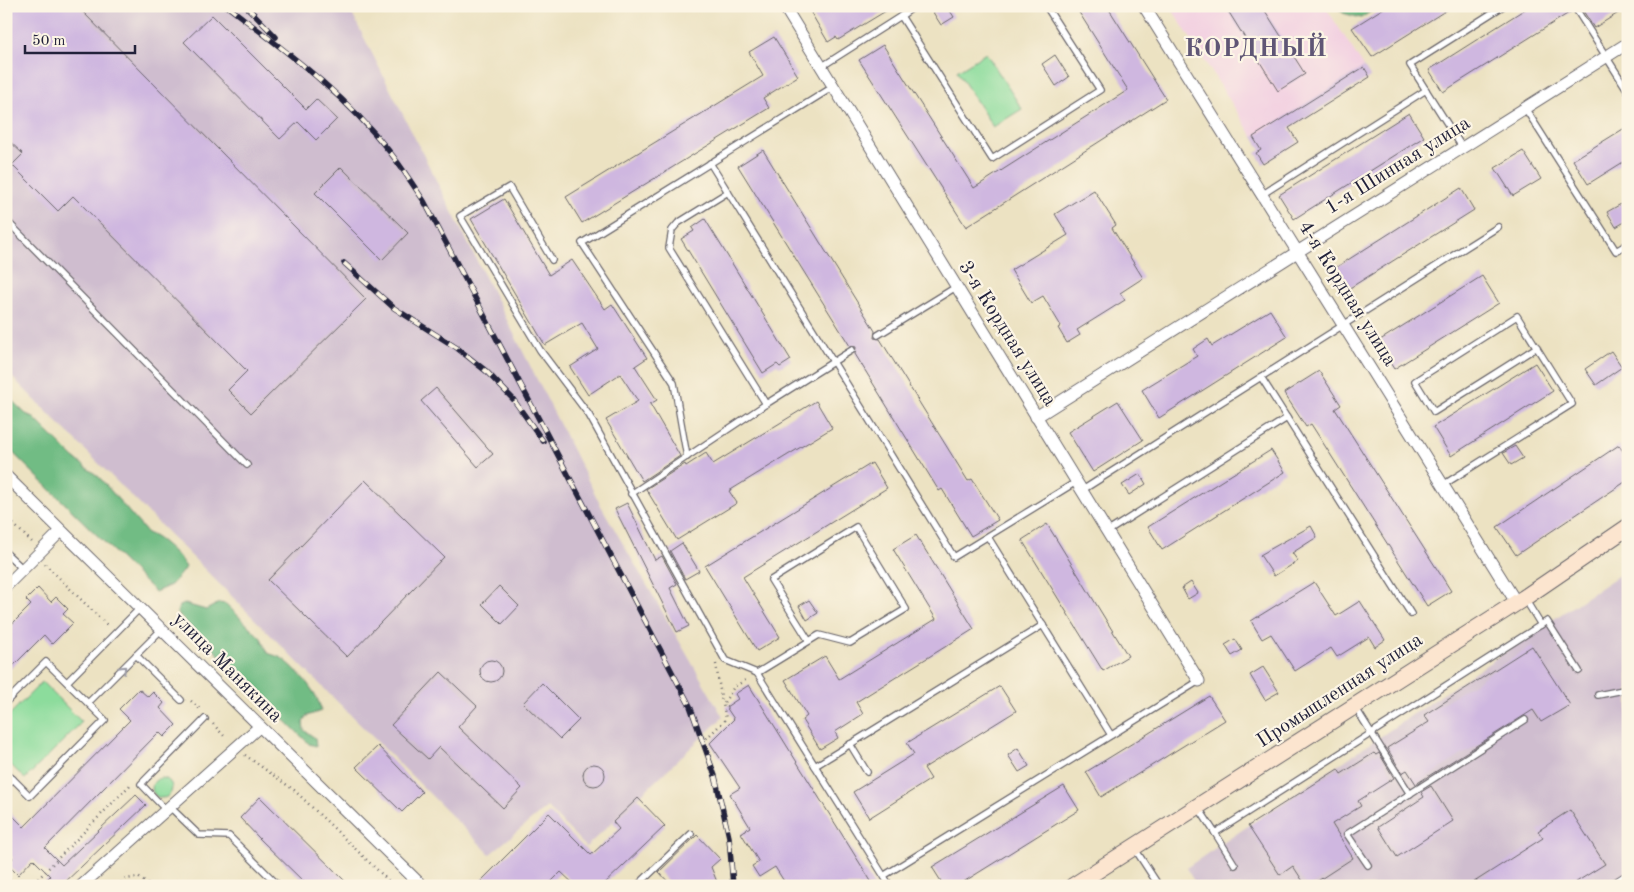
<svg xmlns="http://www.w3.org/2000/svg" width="1634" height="892" font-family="'Old Standard TT',serif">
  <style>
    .built { fill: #f2cfe1 }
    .industrial { fill: #cfbdcf }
    .green { fill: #8cdc9c; stroke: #577f6c }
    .forest { fill: #71bc84; stroke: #4a6f60 }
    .building { fill: #cfb7e0 }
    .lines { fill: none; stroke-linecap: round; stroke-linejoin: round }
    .service-casing { stroke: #69656a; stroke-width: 8 }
    .minor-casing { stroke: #69656a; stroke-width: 13 }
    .secondary-casing { stroke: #69656a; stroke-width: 18 }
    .path { stroke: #69656a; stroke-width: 2.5; stroke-dasharray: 1 4; stroke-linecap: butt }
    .service { stroke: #fff; stroke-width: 5.5 }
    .minor { stroke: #fff; stroke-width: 11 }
    .secondary { stroke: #fce5cf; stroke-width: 16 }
    .rail-casing { stroke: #22223b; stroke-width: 5.5 }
    .rail { stroke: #fcf5e5; stroke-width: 4; stroke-dasharray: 11; stroke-linecap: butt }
    .oneway { stroke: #9c9ca7 }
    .labels { text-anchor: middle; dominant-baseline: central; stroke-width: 4.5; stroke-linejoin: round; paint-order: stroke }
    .street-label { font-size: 20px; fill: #22223b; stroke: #fcf5e5 }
    .district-label { font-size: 25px; font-weight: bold; letter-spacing: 1px; fill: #5f5675; stroke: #fcf5e5 }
  </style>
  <rect width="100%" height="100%" fill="#fcf5e5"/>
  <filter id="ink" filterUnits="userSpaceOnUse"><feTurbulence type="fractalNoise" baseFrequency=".02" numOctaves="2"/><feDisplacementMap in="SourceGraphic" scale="10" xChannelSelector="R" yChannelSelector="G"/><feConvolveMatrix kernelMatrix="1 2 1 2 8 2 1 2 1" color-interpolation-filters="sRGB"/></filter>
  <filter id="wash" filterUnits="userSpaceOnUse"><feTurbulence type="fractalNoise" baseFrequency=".0096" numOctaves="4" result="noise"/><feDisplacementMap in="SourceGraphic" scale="20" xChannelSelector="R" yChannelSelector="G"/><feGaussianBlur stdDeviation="1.12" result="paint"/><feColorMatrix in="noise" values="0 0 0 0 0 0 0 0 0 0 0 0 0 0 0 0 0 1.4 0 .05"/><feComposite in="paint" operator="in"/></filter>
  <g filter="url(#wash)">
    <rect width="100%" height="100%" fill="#ece2c2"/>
    <!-- built -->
    <path class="built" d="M1170 6H1325L1364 67 1253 137Z"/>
    <!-- industrial -->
    <g class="industrial">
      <path d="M6 6H348L600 504 723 717 586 847 547 807 490 854 6 371Z"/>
      <path d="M1628 569V886H1197L1186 868Z"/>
    </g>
    <!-- green -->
    <g class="green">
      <path d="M986 53 1022 109 993 127 957 71Z"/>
      <path d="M42 682 82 722 25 779 6 760V718Z"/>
      <circle cx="162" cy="788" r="10"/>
    </g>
    <!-- forest -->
    <g class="forest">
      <path d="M1336 6H1379L1361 18 1343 13Z"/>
      <path d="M6 395 26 414 33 417 74 458 99 477 147 533C160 537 179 556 186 567L171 585 155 592 6 446Z"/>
      <path d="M219 603 226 604 261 638 268 653C272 655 279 656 283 659 296 668 320 695 321 711L307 716 303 722 304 730 315 738 316 746 309 744 177 613 179 606 185 604 206 610Z"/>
    </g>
    <g id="blocks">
      <!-- building -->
      <g class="building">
        <path d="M6 6H77L366 299 251 413 228 390 247 371 73 196 58 211 12 165 23 154 6 138Z"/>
        <path d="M807 6H894L838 40 836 37 828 42Z"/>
        <path d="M929 6H947L954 17 941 25Z"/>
        <path d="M1075 6H1107L1166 99 966 227 859 60 883 45 974 188 1128 90Z"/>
        <path d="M1225 6H1262L1305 74 1278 91Z"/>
        <path d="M1387 6H1453L1372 57 1352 28Z"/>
        <path d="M1530 6H1569L1572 11 1443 92 1429 70Z"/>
        <path d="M1580 6H1628V7L1594 28Z"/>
        <path d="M212 15 306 109 316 99 337 119 316 140 298 122 280 139 184 42Z"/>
        <path d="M774 37 798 76 763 98 769 108 582 223 566 197 763 76 749 52Z"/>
        <path d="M1055 55 1069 77 1056 86 1042 64Z"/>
        <path d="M1364 67 1370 77 1289 128 1298 142 1263 164 1256 153 1261 150 1253 137Z"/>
        <path d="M1409 113 1424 137 1294 219 1279 195Z"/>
        <path d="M1628 126V159L1588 184 1573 160Z"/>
        <path d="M763 150 875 331 874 338 880 339 968 481 972 479 998 520 971 536 942 489 939 491 855 354 856 347 850 346 738 166Z"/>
        <path d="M1523 151 1541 179 1513 196 1495 168Z"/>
        <path d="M341 167 408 233 382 260 315 193Z"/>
        <path d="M1461 188 1474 210 1345 291 1332 270Z"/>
        <path d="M1094 190 1116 225 1112 228 1143 278 1120 293 1125 300 1077 330 1080 335 1067 343 1058 328 1061 326 1043 296 1031 303 1011 270 1068 235 1055 214Z"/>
        <path d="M504 199 549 275 572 260 605 309 612 304 647 358 635 366 657 400 650 404 680 456 642 481 606 420 638 401 620 374 588 395 570 367 598 349 582 323 545 345 471 219Z"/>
        <path d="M1628 200V220L1616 227 1607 212Z"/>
        <path d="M705 219 791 360 780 367 777 364 763 373 681 239 694 231 692 228Z"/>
        <path d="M1482 276 1499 303 1394 369 1377 342Z"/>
        <path d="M1270 310 1287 337 1159 418 1142 390 1197 356 1193 349 1208 339 1212 346Z"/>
        <path d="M1611 351 1622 367 1596 385 1585 369Z"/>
        <path d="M1535 363 1553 391 1451 456 1433 427Z"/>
        <path d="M1319 371 1341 405 1335 409 1451 591 1427 606 1311 424 1306 427 1284 393Z"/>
        <path d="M436 388 493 454 478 467 421 401Z"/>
        <path d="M816 401 832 428 729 491 737 503 677 540 646 489 685 464 686 466 706 453 713 464Z"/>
        <path d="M1118 401 1143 440 1093 472 1068 432Z"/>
        <path d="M1619 445 1628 459V480L1516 555 1497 527Z"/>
        <path d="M1515 446 1523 458 1511 465 1503 453Z"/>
        <path d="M1271 450 1285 472 1162 550 1148 527Z"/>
        <path d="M872 463 887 488 743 577 780 637 757 651 705 566Z"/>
        <path d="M1140 474 1146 484 1129 495 1122 485Z"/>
        <path d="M365 480 444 557 347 657 268 580Z"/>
        <path d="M627 503 655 560 662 556 677 584 670 588 689 626 677 632 615 509Z"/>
        <path d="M1047 524 1128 656 1103 671 1022 540Z"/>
        <path d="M1311 526 1317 537 1292 553 1298 561 1274 576 1260 555Z"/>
        <path d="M916 535 974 629 856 702 863 714 835 732 838 738 820 749 802 720 807 716 785 680 825 656 839 679 936 619 893 549Z"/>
        <path d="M682 543 699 571 685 579 670 551Z"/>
        <path d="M1191 582 1198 593 1188 599 1182 588Z"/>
        <path d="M1314 582 1336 616 1360 601 1385 640 1375 647 1369 637 1337 657 1331 648 1295 671 1271 634 1262 639 1251 621Z"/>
        <path d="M499 586 519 606 502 624 482 604Z"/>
        <path d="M38 588 51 602 56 597 68 609 63 614 73 623 52 644 44 635 6 673V630L31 605 26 600Z"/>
        <path d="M809 600 818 613 807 620 799 606Z"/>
        <path d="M1235 639 1242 650 1232 656 1225 645Z"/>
        <path d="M1532 646 1570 705 1541 722 1533 710 1416 784 1407 770 1402 773 1387 748 1429 722 1424 715Z"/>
        <circle cx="491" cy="671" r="11"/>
        <path d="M1263 667 1279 692 1265 700 1250 675Z"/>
        <path d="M441 672 477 706 458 727 522 788 503 808 439 747 428 759 391 725Z"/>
        <path d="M542 683 579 720 560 739 523 703Z"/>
        <path d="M749 685 874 886H787L775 867 759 877 752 866 759 862 741 833 750 827 730 794 740 788 710 743 734 719 726 707 738 699 735 694Z"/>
        <path d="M1000 686 1016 711 924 768 931 779 869 818 853 792 914 754 907 743Z"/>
        <path d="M139 689 148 697 153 692 164 703 160 708 176 725 164 737 159 732 45 848 62 865 136 795 146 805 61 886H41L50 876 33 859 18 875 7 864 13 858 6 851V809L24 827 130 720 119 709Z"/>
        <path d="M1209 696 1225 720 1101 797 1086 772Z"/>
        <path d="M378 746 422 792 402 812 356 767Z"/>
        <path d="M1018 748 1029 766 1019 772 1008 755Z"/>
        <path d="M1374 753 1376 755 1379 753 1394 778 1358 801 1361 806 1332 824 1353 858 1310 886H1306L1293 866 1280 875 1248 826 1338 769 1341 774Z"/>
        <circle cx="594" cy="775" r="11"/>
        <path d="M1064 786 1079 810 957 886H944L932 867Z"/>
        <path d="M1431 786 1453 821 1397 857 1378 827 1424 797 1421 792Z"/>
        <path d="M260 797 350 886H308L259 838 240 818Z"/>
        <path d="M638 798 665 826 602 886H576L561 872 547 886H476L549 813 591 855 619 829 613 822Z"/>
        <path d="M1570 810 1605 864 1570 886H1468L1543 838 1538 831Z"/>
        <path d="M697 835 720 859 711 867 717 882 707 886H672L659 872Z"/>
      </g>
    </g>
  </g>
  <g filter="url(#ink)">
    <use href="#blocks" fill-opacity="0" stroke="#69656a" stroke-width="1"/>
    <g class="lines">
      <!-- service casing -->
      <g class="service-casing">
        <g id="service">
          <path d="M1574 6 1628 91"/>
          <path d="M901 16 915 6"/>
          <path d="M821 67 901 16 992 159 1100 90 1046 6"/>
          <path d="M1525 108 1616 251 1628 244"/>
          <path d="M1462 147 1410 65 1503 6"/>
          <path d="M710 163 954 557 1076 482"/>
          <path d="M728 192 678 223 672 230 669 248 766 404 852 350"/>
          <path d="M1263 194 1426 90"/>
          <path d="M6 220 247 465"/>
          <path d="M552 260 509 187 460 216 540 350 589 415 725 660 757 673 890 886"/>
          <path d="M878 335 956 287"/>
          <path d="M1261 377 1411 614"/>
          <path d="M687 457 674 383 582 243 833 87"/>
          <path d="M1443 485 1572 404 1517 316 1415 381 1434 412 1537 347"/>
          <path d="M1081 491 1498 227"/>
          <path d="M631 494 766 404"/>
          <path d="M1107 532 1287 418"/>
          <path d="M988 537 1111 735"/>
          <path d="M6 553 23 569"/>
          <path d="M1525 599 1541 625"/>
          <path d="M136 655 181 700"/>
          <path d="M757 673 819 635 850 643 906 609 856 527 771 580 809 641"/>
          <path d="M67 682 140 608"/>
          <path d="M1598 695 1628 689"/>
          <path d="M6 702 46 662 105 720 30 796 13 779 6 786"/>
          <path d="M88 703 161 630"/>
          <path d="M1355 707 1410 794"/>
          <path d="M850 744 867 772"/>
          <path d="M815 766 1043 625"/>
          <path d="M6 773 13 779"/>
          <path d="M170 807 199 835 229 836 279 886"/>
          <path d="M1198 807 1215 833 1547 621 1579 671"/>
          <path d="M166 810 141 784 205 719"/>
          <path d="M1215 833 1235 865"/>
          <path d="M1135 849 1159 886"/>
          <path d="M1368 865 1347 834 1525 720"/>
          <path d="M885 875 1199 681"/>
          <path d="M637 886 691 834"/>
        </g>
      </g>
      <!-- minor casing -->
      <g class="minor-casing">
        <g id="minor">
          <path d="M784 6 1199 681"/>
          <path d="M1144 6 1516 602"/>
          <path d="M1036 417 1628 43"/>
          <path d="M6 476 422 886"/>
          <path d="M6 586 61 531"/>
          <path d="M81 886 259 727"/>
          <path d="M1614 886 1628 877"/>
        </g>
      </g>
      <!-- secondary casing -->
      <g class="secondary-casing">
        <path id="secondary" d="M1073 886 1524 598 1628 527"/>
      </g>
      <!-- path -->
      <g class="path">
        <path d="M6 517 33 543"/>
        <path d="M45 564 109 627"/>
        <path d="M716 664 722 703"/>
        <path d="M191 701 202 711"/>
        <path d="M213 724 226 738"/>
        <path d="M703 742 726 719 723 704 734 687 747 679"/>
        <path d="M245 755 294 790 394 886"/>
        <path d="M6 876 16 886"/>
        <path d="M31 886 131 784"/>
        <path d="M117 886 126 879 138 877 150 886"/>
      </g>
      <!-- service -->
      <use href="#service" class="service"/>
      <!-- minor -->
      <use href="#minor" class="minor"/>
      <!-- secondary -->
      <use href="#secondary" class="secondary"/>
      <!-- rail casing -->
      <g class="rail-casing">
        <g id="rail">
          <path d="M227 6C284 50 344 93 389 151 402 167 412 184 424 201L690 706 715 776 729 837 733 886"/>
          <path d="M246 6 276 37"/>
          <path d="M344 263 394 308 457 348 486 371 513 399 543 441"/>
        </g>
      </g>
      <!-- rail -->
      <use href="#rail" class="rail"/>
    </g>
    <!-- one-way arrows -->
    <defs><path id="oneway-chevron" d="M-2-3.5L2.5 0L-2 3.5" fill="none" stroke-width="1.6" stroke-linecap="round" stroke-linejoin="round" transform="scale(1.25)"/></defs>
    <use class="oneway" href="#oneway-chevron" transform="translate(123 669) rotate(-45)"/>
  </g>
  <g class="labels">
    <!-- street labels -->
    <g class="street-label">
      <text transform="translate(1398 166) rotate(-32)">1-я Шинная улица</text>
      <text transform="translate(1347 294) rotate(58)">4-я Кордная улица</text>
      <text transform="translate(1007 334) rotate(58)">3-я Кордная улица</text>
      <text transform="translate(227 668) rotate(45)">улица Манякина</text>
      <text transform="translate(1340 691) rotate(-33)">Промышленная улица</text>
    </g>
    <!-- district labels -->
    <g class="district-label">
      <text x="1256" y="49">КОРДНЫЙ</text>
    </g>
  </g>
  <!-- margin -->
  <rect width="1634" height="892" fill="none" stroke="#fcf5e5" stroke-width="25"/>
  <!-- scale -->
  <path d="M25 45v8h110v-8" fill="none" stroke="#22223b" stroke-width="2.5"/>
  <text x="32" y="45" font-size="15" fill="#22223b" stroke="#fcf5e5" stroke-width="4" paint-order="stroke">50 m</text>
</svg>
